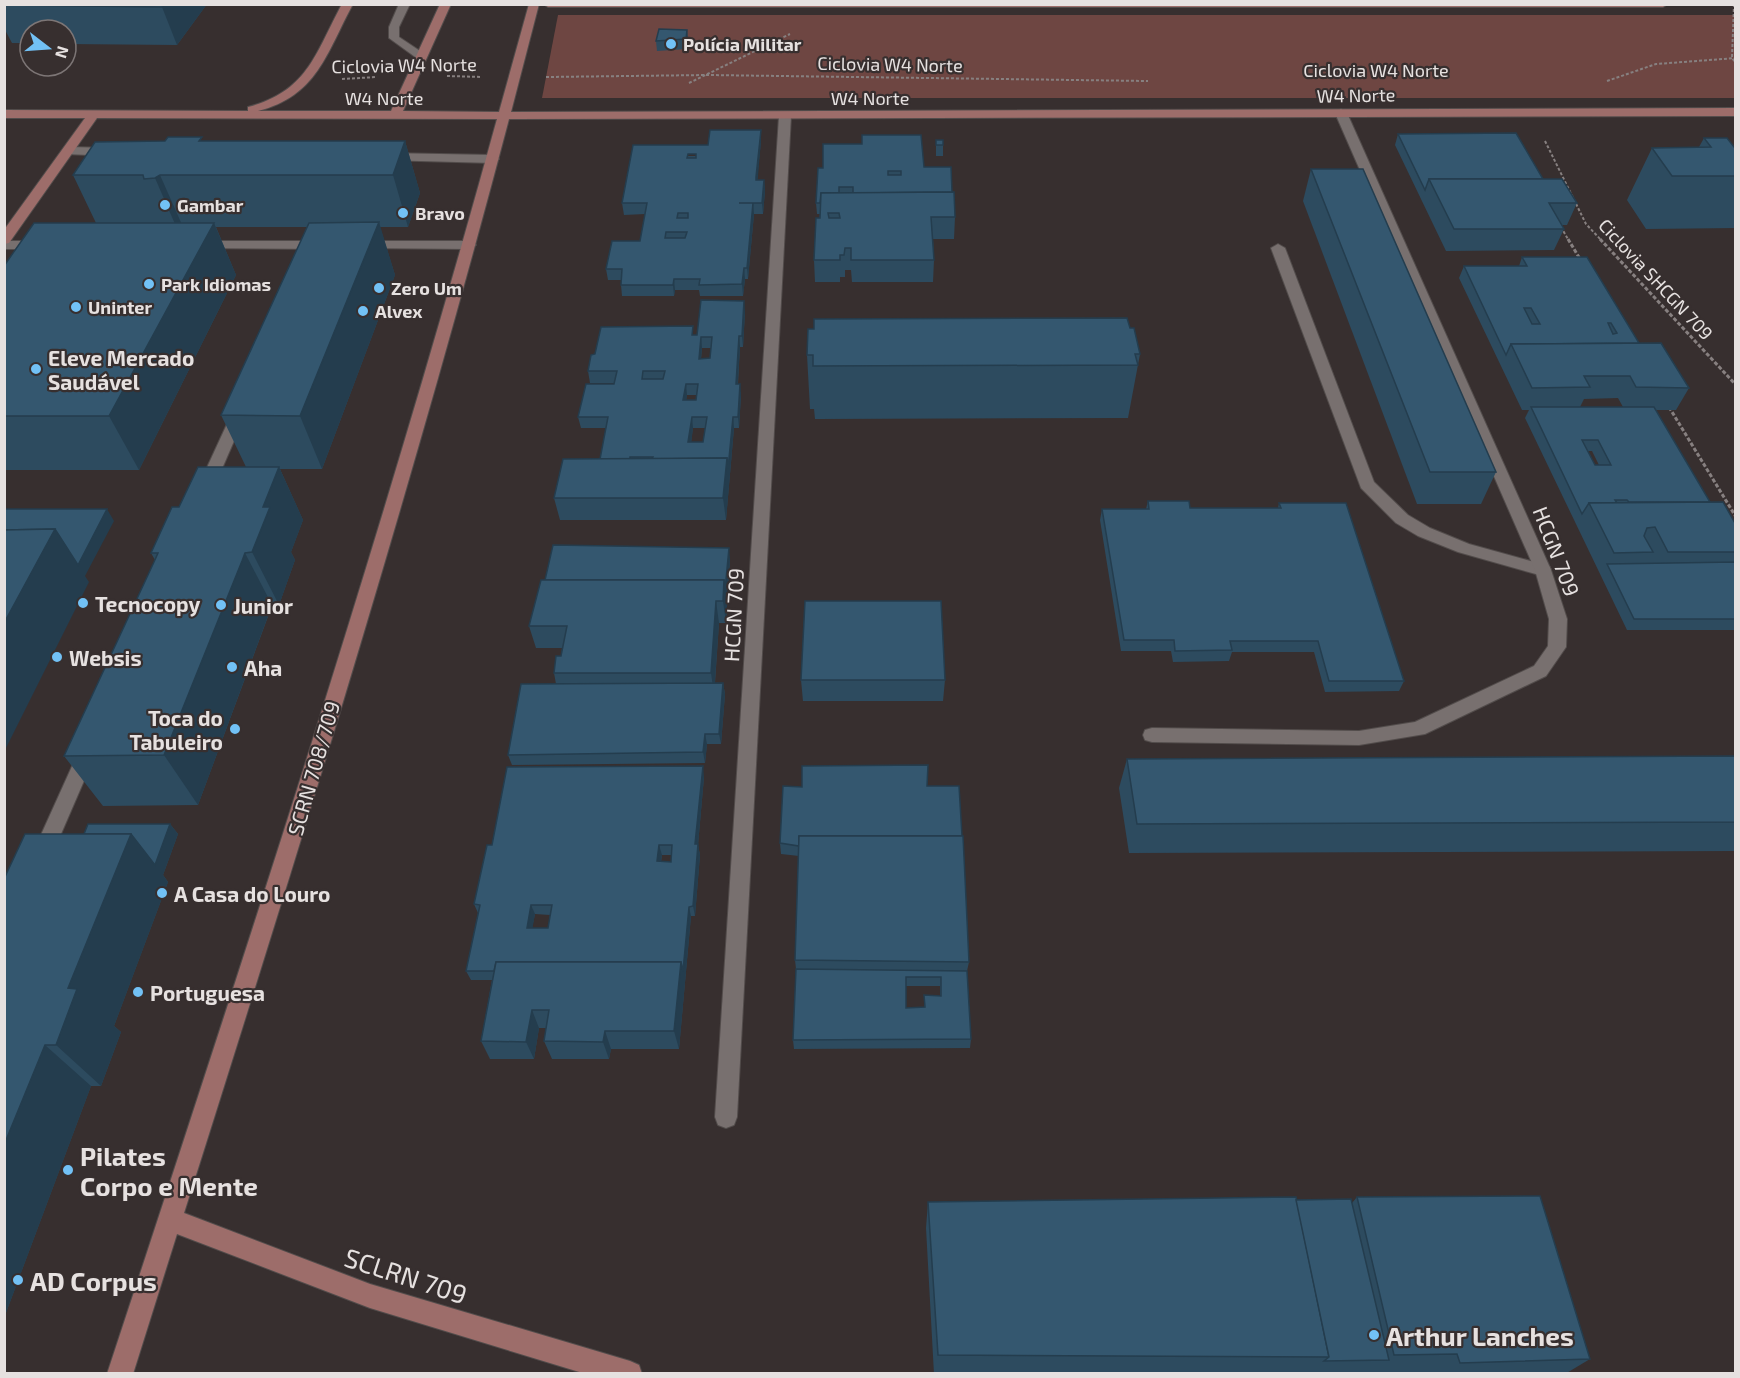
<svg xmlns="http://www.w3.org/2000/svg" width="1740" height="1378" font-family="'Exo 2',sans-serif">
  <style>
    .green { fill: #6e4642 }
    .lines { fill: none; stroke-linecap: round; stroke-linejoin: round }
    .lane-casing { stroke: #524c4b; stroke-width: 2 }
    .street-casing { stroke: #524c4b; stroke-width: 2 }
    .secondary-casing { stroke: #524c4b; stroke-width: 2 }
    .path-far1 { stroke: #878080; stroke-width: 2; stroke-dasharray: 3 2; stroke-linecap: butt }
    .path { stroke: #878080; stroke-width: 3; stroke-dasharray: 4 2; stroke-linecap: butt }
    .lane { fill: #78706f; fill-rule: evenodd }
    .street { fill: #78706f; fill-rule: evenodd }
    .secondary { fill: #9d6d6a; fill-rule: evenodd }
    .wall { fill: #2d4b5f; fill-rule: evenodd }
    .shaded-wall { fill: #243d4e }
    .building { fill: #34576f; stroke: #243d4e; stroke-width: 1.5; fill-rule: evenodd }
    .poi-dot { fill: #72c1f5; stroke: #372f2f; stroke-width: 2 }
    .labels { text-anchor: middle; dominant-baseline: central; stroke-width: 4.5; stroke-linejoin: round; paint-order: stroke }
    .far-poi-label { font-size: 18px; font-weight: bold; fill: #e6e1e0; stroke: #372f2f; text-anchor: start }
    .far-street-label { font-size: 18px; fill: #e6e1e0; stroke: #372f2f }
    .poi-label { font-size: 21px; font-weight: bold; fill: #e6e1e0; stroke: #372f2f; text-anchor: start }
    .street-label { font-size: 21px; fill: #e6e1e0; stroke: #372f2f }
    .near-poi-label { font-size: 26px; font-weight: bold; fill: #e6e1e0; stroke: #372f2f; text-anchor: start }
    .near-street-label { font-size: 26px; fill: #e6e1e0; stroke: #372f2f }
  </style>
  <rect width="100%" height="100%" fill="#372f2f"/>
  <!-- green -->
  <path class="green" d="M558 15H1735V98H542Z"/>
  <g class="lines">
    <!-- lane casing -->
    <g class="lane-casing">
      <g id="lane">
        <path d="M399 4H410L399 27V37L426 55V59H418L389 38V27Z"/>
        <path d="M1278 244 1285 248 1374 482 1408 515 1430 528 1469 544 1549 566 1551 570 1549 574 1543 576 1458 552 1418 536 1396 523 1361 488 1271 248Z"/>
      </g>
    </g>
    <!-- street casing -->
    <g class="street-casing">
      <g id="street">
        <path d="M1341 109 1347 113 1551 570 1567 619 1566 647 1546 676 1425 734 1359 745 1152 742 1145 740 1143 735 1145 730 1152 728 1359 731 1415 722 1534 666 1548 646 1549 619 1535 570 1335 113Z"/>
        <path d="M785 112 791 116 737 1117 734 1125 726 1128 718 1125 715 1117 779 116Z"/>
        <path d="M69 147 113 148 119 152 113 156 65 154 63 151Z"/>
        <path d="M387 153 493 155 499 159 493 163 383 160V154Z"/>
        <path d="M4 241H42L49 245 42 249H4Z"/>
        <path d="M198 241H324L331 245 324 249 193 248 191 245 193 242Z"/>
        <path d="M363 241H469L476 245 469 249 358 248 356 245 358 242Z"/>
        <path d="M240 406 247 411 214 487 212 491H200L198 487 233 411Z"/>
        <path d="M87 745 94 748 96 753 51 857 48 863 41 865 34 863 31 857 78 753 80 748Z"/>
      </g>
    </g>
    <!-- secondary casing -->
    <g class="secondary-casing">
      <g id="secondary">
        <path d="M342 4H353C326 54 317 96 258 111H391L440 4H451L403 111 499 112 529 4H539L511 112 1736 108V116L509 119C412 487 299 850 184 1213L370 1284 630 1361 639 1365 642 1374H586L370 1308 177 1234 133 1374H107C244 958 381 541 497 119L97 118 9 243 4 244V230L85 118H4V110L248 111V107C308 91 315 54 342 4Z"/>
        <path d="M543 4H1668L1663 7H548Z"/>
      </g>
    </g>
    <!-- path-far1 -->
    <g class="path-far1">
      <path d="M1734 4 1732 58 1736 63"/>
      <path d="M447 76 482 77"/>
      <path d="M546 77 707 75 1148 81"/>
      <path d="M342 79 377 77"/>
      <path d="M1607 81 1656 64 1736 58"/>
      <path d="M689 83 790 34"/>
      <path d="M1545 141 1586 224 1602 241"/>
      <path d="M1561 227 1569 241"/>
    </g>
    <!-- path -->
    <g class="path">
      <path d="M1568 239 1580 259"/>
      <path d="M1600 239 1736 385"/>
      <path d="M1669 407 1736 517"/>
    </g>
    <!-- lane -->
    <use href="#lane" class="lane"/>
    <!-- street -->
    <use href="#street" class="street"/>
    <!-- secondary -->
    <use href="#secondary" class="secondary"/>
  </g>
  <!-- wall -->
  <g class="wall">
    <path d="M4 4H207L177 45 66 44V30H30V43H12L4 28Z"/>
    <path d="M687 30 688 41 687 49 657 51 656 41Z"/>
    <path d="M761 130V141L757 180H764L765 191 763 214H754L748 279H745L743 296H700L699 290H675L674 296H622L621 285V280H608L606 269 640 241 645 214 624 215 622 203 633 145H708ZM688 154H696V156H687Z"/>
    <path d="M1398 134 1543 179 1577 203 1567 225H1562L1564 229 1554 250 1446 251 1395 145Z"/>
    <path d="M1704 138 1736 147V228L1646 229 1627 200 1652 148 1699 147Z"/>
    <path d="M936 140 943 145V156H936Z"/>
    <path d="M204 141H405L420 193 408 227H380L395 275 322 469H280L303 520 291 552 295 560 279 605H272L269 614 198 805 103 806 64 756 155 560 151 553 179 507 246 467 221 415 307 227H216L236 275 139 470H4V266L96 223 73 175Z"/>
    <path d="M924 167 952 192 955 217 954 239H933L934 260 933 282H852L851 270H845V277H840V282H815L814 260 820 214H817L816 203 823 168Z"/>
    <path d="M1311 169 1496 472 1481 504H1417L1303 201Z"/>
    <path d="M1522 257 1639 343 1689 388 1676 410H1655L1710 502 1736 525V630H1627L1525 418 1529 410H1522L1459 278 1464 266H1519ZM1618 398 1623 407H1580L1584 399ZM1588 451H1592L1599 465H1595Z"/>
    <path d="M745 312 743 347H740L738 384 741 395 739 428H734L726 520H560L554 498 600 459 606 428H581L578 417 615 383H590L588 371 694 335H697ZM702 348H711L710 358 701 359ZM687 395H697L696 400H686ZM693 428H705L703 442H691Z"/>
    <path d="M1130 328 1140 354 1128 418 815 419 814 409H810L807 355Z"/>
    <path d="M1148 501 1190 508H1278L1279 503 1404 681 1399 691 1325 692 1314 652H1232L1229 661 1173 662 1171 651H1121L1100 520 1102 509H1146Z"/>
    <path d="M730 559 726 623H719L715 683H723L725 694 721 744H707L705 763 512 765 508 755 556 684 554 673 561 656 562 648H536L529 626Z"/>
    <path d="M801 680H945L943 701H803Z"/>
    <path d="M1736 756V851L1129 853 1119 788 1127 759Z"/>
    <path d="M704 777 698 845 700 855 695 916H691L679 1049H611L609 1059H552L544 1041 546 1028H539L534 1059H490L481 1041 492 980H471L466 971 478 913 474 904 492 845ZM662 855H671V862H661ZM535 914 550 915 548 928H532Z"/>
    <path d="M927 786 969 962 967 971 971 1039 970 1048 794 1049 793 1040 796 969 795 960 799 856 781 854 780 843ZM906 986H940V996L924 995V1007L906 1008Z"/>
    <path d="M170 824 178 834 163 875 168 882 114 1026 121 1032 101 1086H91L4 1318V879L84 834Z"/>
    <path d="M1357 1197 1590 1359 1565 1374H934L926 1228 928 1202 1296 1200 1352 1203Z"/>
  </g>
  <!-- shaded-wall -->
  <g class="shaded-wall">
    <path d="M164 4H207L177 45 162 7Z"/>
    <path d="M687 30 688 41 687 49 686 39Z"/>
    <path d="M761 130V141L757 188 756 177Z"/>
    <path d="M405 141 420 193 408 227 393 175Z"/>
    <path d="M160 175 183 227 178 231 155 178Z"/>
    <path d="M764 180 765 191 763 214 762 203Z"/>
    <path d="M753 203 754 214 748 279 747 268Z"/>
    <path d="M379 222 395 275 322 469 300 416Z"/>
    <path d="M214 223 236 275 139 470 109 416Z"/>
    <path d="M744 268 745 279 743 296 742 284Z"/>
    <path d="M674 279 675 290 674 296 673 285Z"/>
    <path d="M744 301 745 312 743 347 742 336Z"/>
    <path d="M739 336 740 347 737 395 736 384Z"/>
    <path d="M701 337 702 348 700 370 699 359Z"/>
    <path d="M686 384 687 395 685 411 683 400Z"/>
    <path d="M740 384 741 395 739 428 738 417Z"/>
    <path d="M692 417 693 428 690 453 688 442Z"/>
    <path d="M733 417 734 428 726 520 723 498 727 458Z"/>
    <path d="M279 467 303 520 291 552 295 560 279 605 252 552 263 507Z"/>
    <path d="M107 509 114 521 85 576 89 582 4 752V623L55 529Z"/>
    <path d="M729 548 730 559 726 623 723 601 724 580Z"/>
    <path d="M245 553 272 605 198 805 164 755Z"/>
    <path d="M716 601 719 623 714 694 711 673Z"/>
    <path d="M723 683 725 694 721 744 719 734Z"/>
    <path d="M705 734 707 744 705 763 703 752Z"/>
    <path d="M703 766 704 777 698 845 700 855 695 916 693 906 695 844Z"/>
    <path d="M170 824 178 834 163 875 168 882 114 1026 121 1032 101 1086 56 1045 68 988 131 834Z"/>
    <path d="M659 845 662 855 659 872 657 861Z"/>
    <path d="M531 905 535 914 531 937 527 928Z"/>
    <path d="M689 907 691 916 679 1049 674 1031 681 962Z"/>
    <path d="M532 1010 539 1028 534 1059 526 1042Z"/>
    <path d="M605 1031 611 1049 609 1059 603 1042Z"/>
    <path d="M45 1045 91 1086 4 1318V1145Z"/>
  </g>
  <!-- building -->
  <g class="building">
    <path d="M4 4H164L162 7 4 5Z"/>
    <path d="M659 29 687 30 686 39 656 41Z"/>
    <path d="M710 130H761L756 177V180H764L762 203H739H753L747 268H744L742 284 699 285 700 279H674L673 285H621L622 269H606L612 241H640L647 203H622L633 145H708ZM688 154H696V158H687ZM678 213H688V218H677ZM666 232H687L685 238H665Z"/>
    <path d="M1516 133 1543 179H1429L1425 190 1398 134Z"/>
    <path d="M862 135H921L924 167H951L952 192 853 193V187H839V193H821L820 203H816L818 168H823V144H862ZM888 171H901V175H888Z"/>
    <path d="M168 137H202L199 141H405L393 175H160L155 178 144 179 143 175H73L95 142 165 141Z"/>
    <path d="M1704 138H1727L1734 147H1736V176H1672L1652 148 1711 147Z"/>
    <rect x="936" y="140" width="7" height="5"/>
    <path d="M1311 169H1363L1496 472H1430Z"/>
    <path d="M1429 179H1562L1577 203H1549L1564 229H1454Z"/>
    <path d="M954 192 955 217H931L934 260H851V248H845L844 255H840V260H814L816 218H820L821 193ZM828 213H839L840 218H829Z"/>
    <path d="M379 222 300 416 221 415 309 223Z"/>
    <path d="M34 223H214L109 416H4V266Z"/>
    <path d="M1522 257H1587L1639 343 1511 344 1506 355 1464 266H1527ZM1524 308H1531L1540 324H1532ZM1608 323H1611L1617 333 1613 334Z"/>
    <path d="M701 300 744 301 742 336H739L736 384H740L738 417H733L728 469 727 458 652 459 653 457H630V459H600L608 417H578L586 384H614L617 371H588L591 355 595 354 601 327 693 326 692 335H697ZM701 337H712L710 358 699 359ZM643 371H665L663 379H642ZM686 384H698L696 400H683ZM692 417H707L703 442H688Z"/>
    <path d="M1127 318 1130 328H1134L1140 354H1135L1138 365 813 366V355H807L808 329H814V319Z"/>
    <path d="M1661 343 1689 388 1636 387 1630 376H1584L1590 387 1532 388 1511 344Z"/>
    <path d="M1531 407H1654L1710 502H1629L1627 500H1615L1617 503H1589L1582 514ZM1582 440H1598L1611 465H1595Z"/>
    <path d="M727 458 723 498H554L563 459Z"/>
    <path d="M198 467H279L263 507H270L252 552 245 553 242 561 164 755 64 756 154 562 158 553H151L172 507H179Z"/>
    <path d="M1148 501H1189L1190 508H1281L1279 503H1346L1404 681H1329L1318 641H1230L1232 650 1175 651 1174 640H1124L1102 509H1149Z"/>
    <path d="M1723 502 1736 525V552H1668L1655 527 1647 528 1644 536 1653 552 1614 553 1589 503Z"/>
    <path d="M4 509H107L78 565 55 529 4 530Z"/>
    <path d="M55 529 4 623V530Z"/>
    <path d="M553 545 729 548 725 590 724 580H545Z"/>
    <path d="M1736 562V619H1634L1607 564Z"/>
    <path d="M541 580H724L723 601H716L711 673H554L556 656H561L567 626H529Z"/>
    <path d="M805 601H941L945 680H801Z"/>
    <path d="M723 683 719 734H705L703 752 508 755 521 684Z"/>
    <path d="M1736 756V822L1137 824 1127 759Z"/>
    <path d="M928 765 927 786H959L962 836H799V846L780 843 783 786 802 787V766Z"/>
    <path d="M703 766 695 844H698L693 906 689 907 683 971 681 962H496L494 971H466L480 905 474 904 487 845H492L507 767ZM659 845H672L671 862 657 861ZM531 905H552L548 928H527Z"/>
    <path d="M88 824H170L155 865 131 834H84Z"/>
    <path d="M25 834H131L68 988 77 989 56 1045H45L4 1145V879Z"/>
    <path d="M799 836H963L969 962 795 960Z"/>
    <path d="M496 962H681L674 1031H605L603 1042 544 1041 549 1010H532L526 1042 481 1041Z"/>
    <path d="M796 969 967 971 971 1039 793 1040ZM906 977H941V996L924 995 925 1007 906 1008Z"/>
    <path d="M1540 1196 1590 1359 1460 1363 1457 1354 1394 1355 1357 1197Z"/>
    <path d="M1296 1197 1329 1357 938 1355 928 1202Z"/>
    <path d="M1351 1199 1389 1360 1324 1361 1329 1357 1296 1200Z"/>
  </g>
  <!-- markers -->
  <g class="poi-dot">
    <circle cx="671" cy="44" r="6"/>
    <circle cx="165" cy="205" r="6"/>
    <circle cx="403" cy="213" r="6"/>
    <circle cx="149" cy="284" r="6"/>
    <circle cx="379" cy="288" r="6"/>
    <circle cx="76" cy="307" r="6"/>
    <circle cx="363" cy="311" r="6"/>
    <circle cx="36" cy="369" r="6"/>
    <circle cx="83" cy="603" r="6"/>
    <circle cx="221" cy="605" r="6"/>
    <circle cx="57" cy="657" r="6"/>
    <circle cx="232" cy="667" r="6"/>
    <circle cx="235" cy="729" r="6"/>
    <circle cx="162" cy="893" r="6"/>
    <circle cx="138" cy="992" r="6"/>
    <circle cx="68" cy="1170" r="6"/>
    <circle cx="18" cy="1280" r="6"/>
    <circle cx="1374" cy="1335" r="6"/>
  </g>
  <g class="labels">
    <!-- far-poi labels -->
    <g class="far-poi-label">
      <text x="683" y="44">Polícia Militar</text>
      <text x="177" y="205">Gambar</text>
      <text x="415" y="213">Bravo</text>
      <text x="161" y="284">Park Idiomas</text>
      <text x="391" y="288">Zero Um</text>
      <text x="88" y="307">Uninter</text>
      <text x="375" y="311">Alvex</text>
    </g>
    <!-- far-street labels -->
    <g class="far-street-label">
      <text transform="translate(890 64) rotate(1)">Ciclovia W4 Norte</text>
      <text transform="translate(404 65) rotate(-1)">Ciclovia W4 Norte</text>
      <text x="1376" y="70">Ciclovia W4 Norte</text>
      <text transform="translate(1356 95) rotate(-1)">W4 Norte</text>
      <text x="384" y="98">W4 Norte</text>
      <text x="870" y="98">W4 Norte</text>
      <text transform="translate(1656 279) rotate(47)">Ciclovia SHCGN 709</text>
    </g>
    <!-- poi labels -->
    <g class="poi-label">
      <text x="48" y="357">Eleve Mercado<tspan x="48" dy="24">Saudável</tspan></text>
      <text x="95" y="603">Tecnocopy</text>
      <text x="233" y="605">Junior</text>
      <text x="69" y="657">Websis</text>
      <text x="244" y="667">Aha</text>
      <text x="223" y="717" text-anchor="end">Toca do<tspan x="223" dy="24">Tabuleiro</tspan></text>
      <text x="174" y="893">A Casa do Louro</text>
      <text x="150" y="992">Portuguesa</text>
    </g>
    <!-- street labels -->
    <g class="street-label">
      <text transform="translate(1557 551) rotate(69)">HCGN 709</text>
      <text transform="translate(733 615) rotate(-87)">HCGN 709</text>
      <text transform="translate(313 768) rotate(-74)">SCRN 708/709</text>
    </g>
    <!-- near-poi labels -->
    <g class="near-poi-label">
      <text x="80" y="1155">Pilates<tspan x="80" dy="30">Corpo e Mente</tspan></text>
      <text x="30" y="1280">AD Corpus</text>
      <text x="1386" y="1335">Arthur Lanches</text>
    </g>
    <!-- near-street labels -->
    <g class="near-street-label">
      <text transform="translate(406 1275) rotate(18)">SCLRN 709</text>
    </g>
  </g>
  <!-- border -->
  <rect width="1740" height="1378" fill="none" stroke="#e6e1e0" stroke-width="12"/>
  <!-- north arrow -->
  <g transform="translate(48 48) rotate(107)"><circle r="28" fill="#372f2f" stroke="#7d7676" stroke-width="1.5"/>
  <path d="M0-4.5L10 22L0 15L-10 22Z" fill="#72c1f5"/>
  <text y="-9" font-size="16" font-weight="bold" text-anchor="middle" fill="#e6e1e0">N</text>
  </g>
</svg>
